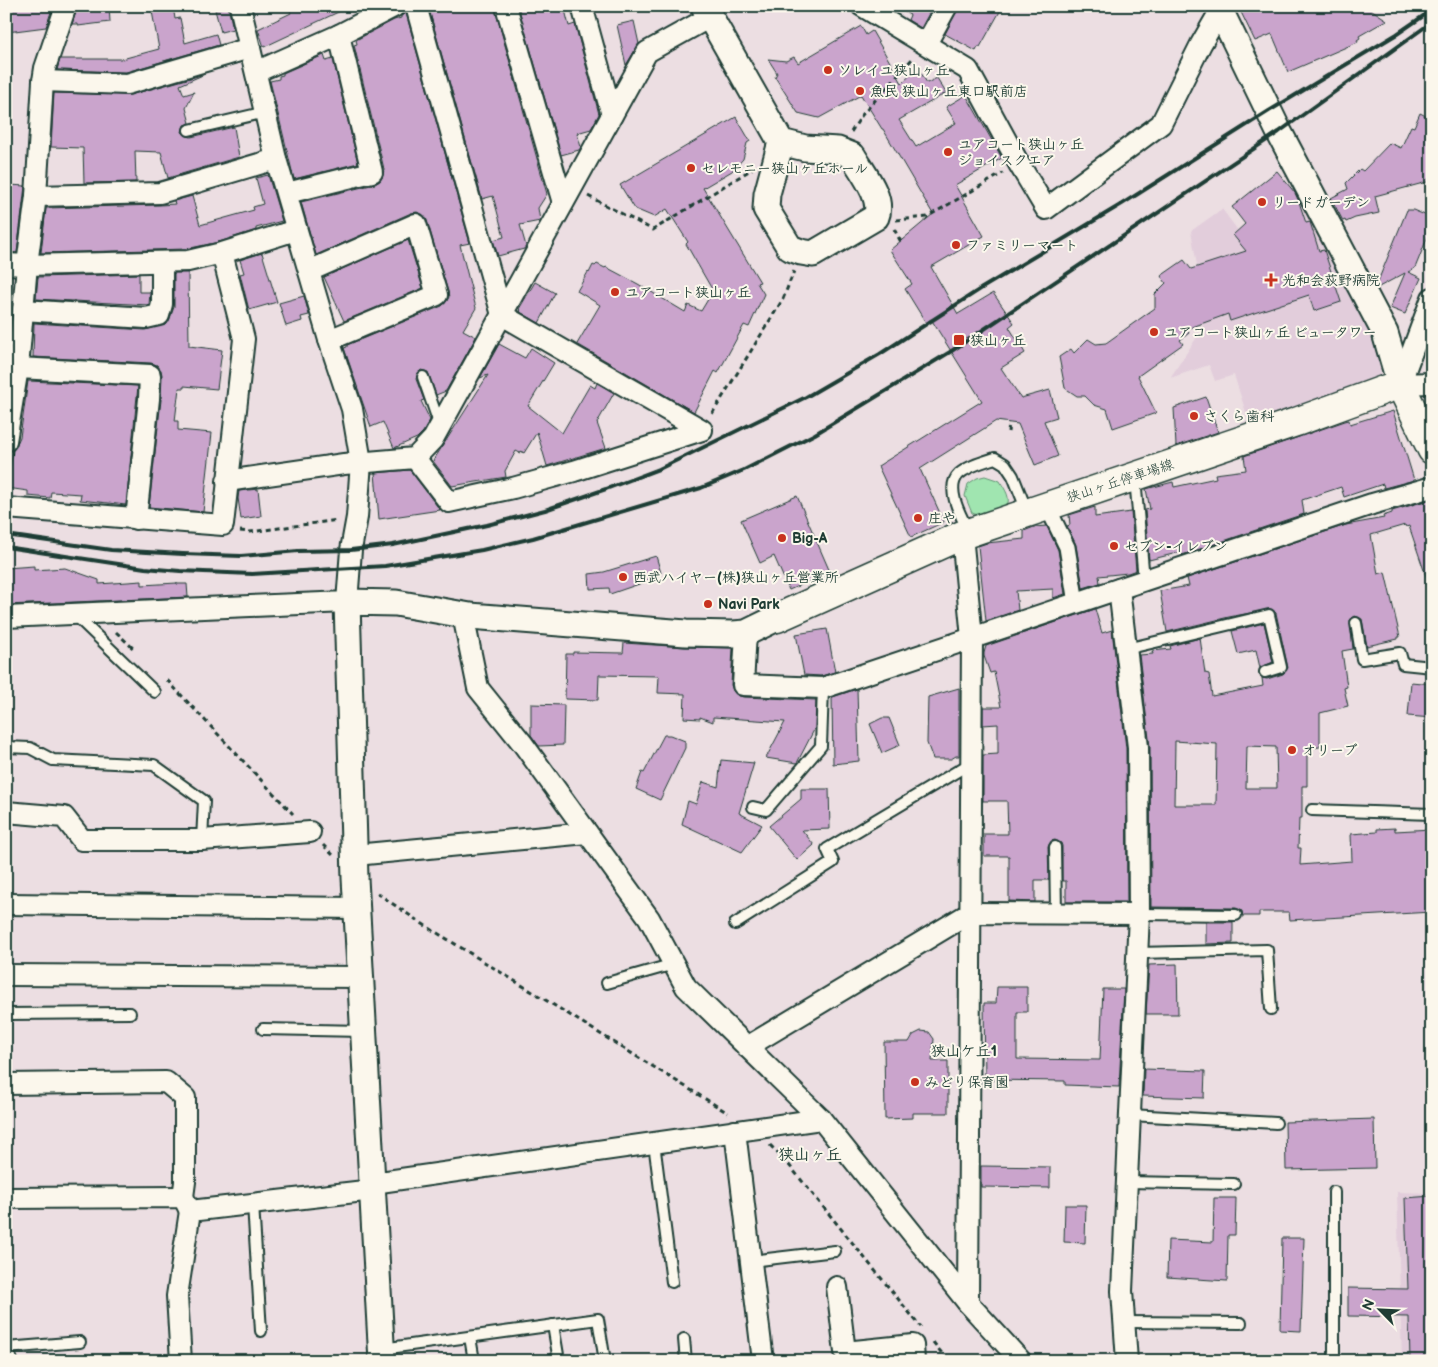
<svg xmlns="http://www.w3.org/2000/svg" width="1438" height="1367" font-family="'Balsamiq Sans','Klee One',sans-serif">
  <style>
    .built { fill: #e2cddb }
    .green { fill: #a0e5b0; stroke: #609172 }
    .building { fill: #caa4cc; stroke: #1f3d34; fill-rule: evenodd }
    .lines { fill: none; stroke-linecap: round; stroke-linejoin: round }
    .service-casing { stroke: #1f3d34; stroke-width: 14 }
    .pedestrian-casing { stroke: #1f3d34; stroke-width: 19 }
    .minor-casing { stroke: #1f3d34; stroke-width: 24 }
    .tertiary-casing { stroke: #1f3d34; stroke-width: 29 }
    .secondary-casing { stroke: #1f3d34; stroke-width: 31 }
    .path { stroke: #1f3d34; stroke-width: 3; stroke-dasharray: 5 4; stroke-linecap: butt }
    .service { stroke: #fbf7ec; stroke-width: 10 }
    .pedestrian { stroke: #fbf7ec; stroke-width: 15 }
    .minor { stroke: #fbf7ec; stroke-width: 20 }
    .tertiary { stroke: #fbf7ec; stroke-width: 25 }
    .secondary { stroke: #fbf7ec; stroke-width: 28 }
    .rail { stroke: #1f3d34; stroke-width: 4 }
    .poi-dot { fill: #c8321e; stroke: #fbf7ec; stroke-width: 2 }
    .labels { text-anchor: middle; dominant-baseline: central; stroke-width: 4; stroke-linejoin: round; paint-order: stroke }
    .poi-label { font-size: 14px; font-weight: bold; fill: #1f3d34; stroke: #fbf7ec; text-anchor: start }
    .street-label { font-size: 14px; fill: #1f3d34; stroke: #fbf7ec }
    .neighbourhood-label { font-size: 15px; font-weight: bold; fill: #1f3d34; stroke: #fbf7ec }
    .quarter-label { font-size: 16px; font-weight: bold; fill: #1f3d34; stroke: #fbf7ec }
  </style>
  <rect width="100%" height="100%" fill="#ecdee2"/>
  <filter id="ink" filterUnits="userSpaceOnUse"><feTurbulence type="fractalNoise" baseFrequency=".02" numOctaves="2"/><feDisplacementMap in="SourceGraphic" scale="10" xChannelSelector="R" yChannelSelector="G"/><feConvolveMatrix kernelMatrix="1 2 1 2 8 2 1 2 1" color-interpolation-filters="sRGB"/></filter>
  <g filter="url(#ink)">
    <!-- built -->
    <g class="built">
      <path d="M1303 202 1381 358 1380 373 1376 382 1250 425 1234 375 1215 381 1209 365 1170 378 1201 331 1206 316 1191 231 1222 209 1248 244Z"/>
      <path d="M1397 1192 1432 1193V1361H1402Z"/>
    </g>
    <!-- green -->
    <path class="green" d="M985 476 1000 481C1005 490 1012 498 1006 508L980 516 972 513 965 496 968 484 977 478Z"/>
    <!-- building -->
    <g class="building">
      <path d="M6 6H53L46 27 7 32Z"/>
      <path d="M78 6H109L110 22 78 26V24H72Z"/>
      <path d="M151 6H173L175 19 180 18 185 43 216 34 219 45 126 72 57 70 60 59H122L159 49Z"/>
      <path d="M228 6 233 29 221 32 215 10Z"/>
      <path d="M300 6H351L264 47 258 29 291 13 290 11Z"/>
      <path d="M428 6H494L547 194 538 208 540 221 520 225 526 246 524 249 498 256 493 240 504 237 493 196 482 199Z"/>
      <path d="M518 6H564L569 26 575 24 599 114 591 129 577 133 581 147 579 150 561 155Z"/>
      <path d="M893 6H933L921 28 908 20 910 15Z"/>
      <path d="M959 6H1003L980 47H978L976 51 945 34Z"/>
      <path d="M1238 6H1366L1387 20 1359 36 1360 38 1357 40 1358 42 1288 72 1272 34 1255 41Z"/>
      <path d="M406 13 470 243 460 245 476 308 463 330 476 337 446 391 436 395 428 372 421 370 418 373 416 379 424 400 421 401 430 420 423 432 417 438 394 448 383 422 371 427 344 348 347 347V345L442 306 446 302 449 297 448 292 427 221 423 215 417 212 411 213 316 255 301 202 375 184 380 181 383 176 384 169 354 45 357 44 356 40 394 20 401 18V16Z"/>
      <path d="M634 21 639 44 626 65 617 25Z"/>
      <path d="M861 26 866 35 872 31 902 83 918 68 927 83 937 78 946 93 899 120 916 147 956 123 946 107 966 95 1002 158 955 185 984 236 931 267 958 314 993 293 1014 323 1009 327 1025 353 1001 368 1021 398 1050 390 1057 417 1044 421 1058 456 1035 465 1018 424 996 421 920 469 944 522 911 537 878 466 982 401 931 319 926 323 905 289 912 284 890 250 933 214 883 129H882L861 95 819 118 798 113 775 77 777 73 768 59 786 61 794 57 798 63Z"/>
      <path d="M324 55 326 61 333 59 358 163 294 179 270 81 279 79V76L283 75V73Z"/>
      <path d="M205 74 180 85 184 95 194 92 186 108 190 123 184 125 182 132 187 136 191 137 234 127 239 157 168 178 161 152 135 151 136 182 84 183 83 148 51 147 54 93 130 95Z"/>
      <path d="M1420 113 1432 119V172L1427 182 1375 196 1379 213 1355 218 1346 222 1345 220 1343 221 1331 198 1348 189 1346 183 1360 169 1363 171 1390 143 1401 148 1411 126 1414 127Z"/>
      <path d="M736 117 750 141 747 143 743 159 732 171 703 188 760 282 757 283 764 294 749 327 744 325 718 373 715 371 694 412 577 344 600 305 577 291 588 272 589 273 593 265 595 266 597 264 605 268 606 267 638 284 685 312 688 305 701 311 713 291 686 244 688 242 667 209 654 217 635 209 620 185Z"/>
      <path d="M1277 171 1295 193 1299 202 1306 223 1310 222 1319 251 1324 250 1341 302 1314 311 1309 295 1230 321 1228 314 1187 329 1189 333 1180 340 1183 344 1138 376 1156 413 1113 428 1107 409 1094 405 1085 396H1077L1065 388 1059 357 1071 349 1074 353 1088 339 1096 344 1106 343 1155 308V294L1166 283 1161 276 1184 260 1191 269 1246 251 1233 235 1245 224 1232 207Z"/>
      <path d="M268 175 282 221 256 228V230L219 242 186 249 41 253 46 208 160 205 175 204 174 201 192 196 200 225 254 210 253 207 263 204 256 178Z"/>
      <path d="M10 185 25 186 17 253 6 252V217Z"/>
      <path d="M1407 210H1413L1432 218V226L1415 268 1408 272 1421 278 1405 314 1390 308 1405 273 1377 288 1376 286Z"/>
      <path d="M408 240 423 288 344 321 324 277Z"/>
      <path d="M262 253 277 302 249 310 240 274 244 273 240 260Z"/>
      <path d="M174 273H188L189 346 222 350 217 389 184 386V388H179L175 421H178V430L212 433 203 512 149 507 161 400 162 375 161 370 157 365 151 363 33 357 34 323 145 330 167 324 170 318 174 307Z"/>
      <path d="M139 274V292H150L149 305 36 299 38 277Z"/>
      <path d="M535 282 555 293 539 323 520 312 521 311 519 309Z"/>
      <path d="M304 296 309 315 301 317 302 321 286 326 279 303Z"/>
      <path d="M499 344 525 358 531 348 554 363 528 406 562 433 590 385 595 388 597 383 614 393 597 423 606 448 547 466 537 432 524 453 521 451 520 453 516 451 505 471 506 477 452 486 433 461 488 375 480 378Z"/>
      <path d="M28 381 138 386 126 505 80 500 81 494 51 492 50 498 28 496V491L7 488 13 450 15 448 20 437Z"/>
      <path d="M1206 397 1218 432 1176 446 1174 408Z"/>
      <path d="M1393 411 1414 480 1384 488 1383 484 1344 497 1341 487 1302 500 1304 514 1182 555 1181 552 1149 560 1145 510 1150 509 1146 489 1173 482 1174 487 1216 478 1215 474 1246 470 1244 456 1345 421 1349 420 1350 424Z"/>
      <path d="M410 470 440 510 379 519 375 473Z"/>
      <path d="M258 489 261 516 241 519 238 498 239 491Z"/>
      <path d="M797 496 830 572 789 590 774 556 760 563 741 520Z"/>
      <path d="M1432 499V585H1429L1409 526 1406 527 1405 525 1371 535 1378 574 1385 572 1400 637H1398V639L1367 646 1362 619 1355 616 1350 620 1353 649 1342 651 1347 687 1344 688 1348 706 1320 713V747L1307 748V786H1302V818H1299L1298 848H1301L1300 865 1352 861 1351 834 1377 832V829L1395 828V831L1432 829V912L1290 920 1289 912H1259V916H1243L1242 911 1236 908 1151 907 1150 747 1139 655 1153 654 1152 651 1171 649 1170 646 1200 638 1205 673 1209 674 1212 696 1263 686 1262 678 1267 679 1283 674 1288 668 1276 613 1271 609 1229 617 1167 632 1160 591 1189 586 1187 578 1346 525 1384 518 1383 516 1392 513V511ZM1175 741 1217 744 1216 805H1174ZM1247 746 1276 747 1277 788H1246Z"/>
      <path d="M1095 507V517L1131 512 1136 570 1128 573 1099 576 1100 583 1083 588 1076 545 1067 526 1070 525 1069 515Z"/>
      <path d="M1047 526 1058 550 1065 594 1053 598V589L1016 591 1018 610 986 621 978 546 987 543 1024 539V531L1034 527Z"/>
      <path d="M656 556 661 573 642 583 610 594 609 588 590 589 589 574 604 572Z"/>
      <path d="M34 566V570L65 568 99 580V584L142 581V585L177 583V584H187L188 597 6 605V568Z"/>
      <path d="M1095 609 1102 633 1112 630 1126 748 1127 902H1066V881H1062V846L1061 843 1055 840 1051 841 1048 847 1049 880H1035V902L1009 901V856H984V834H1008L1007 801H983V755L998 754V724L983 725V707H1001L994 672 990 673 984 656V653L986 646Z"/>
      <path d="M1264 623 1273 662 1260 668 1256 650 1238 654 1232 631Z"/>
      <path d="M827 629 835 672 821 676 804 675 796 634Z"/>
      <path d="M624 643 685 647 733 648 731 685 733 691 737 695 743 697 816 700 815 728 797 763 766 758 785 722 713 717V722L700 717V719L684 718 685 694 658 693 659 676 599 675 598 700 565 699 566 654H573V652L623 653Z"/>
      <path d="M1411 682 1432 684V718L1408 716Z"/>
      <path d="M959 688V756H956L951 759H933L927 743 928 697Z"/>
      <path d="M857 689 859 761 833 764 832 697Z"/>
      <path d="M531 704 564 705 563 745 539 746 531 735Z"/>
      <path d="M882 718H889L900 745 882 753 870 724Z"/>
      <path d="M664 735H670L685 741V748L660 800 636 789 642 772 644 773Z"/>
      <path d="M721 760 754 763 739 813 762 825 742 852 682 824 688 801 696 804 703 782 718 787Z"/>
      <path d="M801 789H829L830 829 802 830 814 845 797 860 769 826 801 799Z"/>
      <path d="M1206 922H1233V943L1206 944Z"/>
      <path d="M1177 964 1178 1014H1146L1149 965Z"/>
      <path d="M997 987H1027V1012H1017V1059L1100 1060 1103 989H1124L1119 1087 1065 1085V1081L985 1080 984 1003H996Z"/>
      <path d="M921 1031 929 1032 934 1039 932 1061H948V1113H913V1118L885 1119 884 1042H909L913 1035Z"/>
      <path d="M1144 1069 1205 1071 1204 1098 1143 1096Z"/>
      <path d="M1374 1119 1375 1168 1286 1170 1285 1122Z"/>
      <path d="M981 1166 1050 1167V1188L981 1187Z"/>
      <path d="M1432 1196V1361H1410L1409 1317 1348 1316V1288L1408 1289 1405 1198Z"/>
      <path d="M1214 1198H1236L1235 1235H1228L1227 1281 1167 1277 1168 1240 1213 1242Z"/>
      <path d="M1065 1205H1086L1085 1243 1064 1242Z"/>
      <path d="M1282 1238H1304L1301 1331 1280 1330Z"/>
    </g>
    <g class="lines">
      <!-- service casing -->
      <g class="service-casing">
        <g id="service">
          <path d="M189 130 266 112"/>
          <path d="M423 377 440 426"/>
          <path d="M1135 478 1144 580"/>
          <path d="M969 532C962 518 944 488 959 474 968 466 983 462 995 458L1005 464 1013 476 1027 511"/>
          <path d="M74 614 155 692"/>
          <path d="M1356 623 1362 659 1400 653 1403 664 1432 667"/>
          <path d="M1126 649 1269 615 1281 667 1265 672"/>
          <path d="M6 747 30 748 53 760 154 765 204 801 202 840"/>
          <path d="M753 807 766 810 821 746 823 688"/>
          <path d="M1312 810 1432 814"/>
          <path d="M1055 847 1056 913"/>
          <path d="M1139 914 1236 915"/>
          <path d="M735 924 833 862 827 849 971 763"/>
          <path d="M1137 953 1267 950 1271 1009"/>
          <path d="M607 983 674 964"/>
          <path d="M6 1014 130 1013"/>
          <path d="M263 1029 363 1031"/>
          <path d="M1130 1115 1276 1123"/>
          <path d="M654 1143 672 1282"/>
          <path d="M1127 1182 1234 1184"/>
          <path d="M1334 1192V1361"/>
          <path d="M253 1204 261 1331"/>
          <path d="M751 1261 835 1251"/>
          <path d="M1124 1322 1241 1323"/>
          <path d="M553 1325 559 1361"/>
          <path d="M470 1337 474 1361"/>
          <path d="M684 1339 686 1361"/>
          <path d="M6 1348 80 1342"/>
          <path d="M382 1349 598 1319 605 1361"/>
        </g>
      </g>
      <!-- pedestrian casing -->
      <g class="pedestrian-casing">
        <path id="pedestrian" d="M1047 506 1067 547 1076 603"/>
      </g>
      <!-- minor casing -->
      <g class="minor-casing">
        <g id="minor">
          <path d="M506 6 563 203"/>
          <path d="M582 6 612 115"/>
          <path d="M862 6 968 70 1019 164 1046 209 1161 124 1201 44 1223 6"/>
          <path d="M926 44 947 6"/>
          <path d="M256 72 339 35 395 6"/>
          <path d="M43 81 127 84 250 48"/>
          <path d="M287 193 372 172 339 35"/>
          <path d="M36 196 160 193 276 159"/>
          <path d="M6 264 27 265 188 261 222 253 296 230"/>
          <path d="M309 271 416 224 437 295 329 340"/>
          <path d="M1432 298 1400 384 1432 383"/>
          <path d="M23 310 146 318 159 315 162 304V262"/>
          <path d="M18 368 150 375 149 399 136 519"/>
          <path d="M6 441 18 368 27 265 36 196 43 81 45 68 66 6"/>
          <path d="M415 458 449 502 513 488 574 471 702 430 502 315 416 6"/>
          <path d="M227 481 344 464 415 458 433 439 647 52 710 17"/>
          <path d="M6 508 223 525 244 339 222 253"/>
          <path d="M962 535 972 638 968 1303"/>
          <path d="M1119 589 1138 747 1139 914 1122 1291 1127 1361"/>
          <path d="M463 615 478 688 523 744 649 918 686 987 821 1119 968 1303 1021 1361"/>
          <path d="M6 617C120 612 233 606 347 602L351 550 357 517 361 462 352 409 329 340 276 159 240 6"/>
          <path d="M746 633 743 685 823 688 1372 504 1432 487"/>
          <path d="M6 812 64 817 82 840H202L310 832"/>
          <path d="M355 855 587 833"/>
          <path d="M6 904 357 908"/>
          <path d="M6 975 361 977"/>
          <path d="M747 1047 970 913 1139 914"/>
          <path d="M6 1084 166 1082 185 1098V1182L183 1197"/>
          <path d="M735 1131 763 1361"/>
          <path d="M373 1183 821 1119"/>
          <path d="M6 1198 183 1197 190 1211 373 1190"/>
          <path d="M837 1287 845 1352 913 1345 914 1361"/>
          <path d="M6 1359 7 1361"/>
          <path d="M181 1361 177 1296 190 1211"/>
        </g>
      </g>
      <!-- tertiary casing -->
      <g class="tertiary-casing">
        <g id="tertiary">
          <path d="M704 6 781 142 767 194 766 209 790 248 801 252 813 254 876 217C884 198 862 172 853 156L838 150 805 148 781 142"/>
          <path d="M1218 6 1279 132 1385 333 1400 384"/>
          <path d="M382 1361 355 878 347 602 396 603 470 616 686 633 733 634 746 633 777 618"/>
        </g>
      </g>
      <!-- secondary casing -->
      <g class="secondary-casing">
        <path id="secondary" d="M777 618 962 535 1296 422 1400 384 1432 450"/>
      </g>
      <!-- path -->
      <g class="path">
        <path d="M851 132 862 115 913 58"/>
        <path d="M588 196 653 230 752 169"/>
        <path d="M896 220 927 217 1003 173"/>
        <path d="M894 229 901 242"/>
        <path d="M712 414 783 299 794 271"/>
        <path d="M1008 432 1009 423"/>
        <path d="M240 531 250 532 338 520"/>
        <path d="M116 632 135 650"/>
        <path d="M167 680 293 814"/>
        <path d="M323 845 333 855"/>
        <path d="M377 893 418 921 728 1113"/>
        <path d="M770 1145 789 1165 921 1327"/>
        <path d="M933 1342 948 1361"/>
      </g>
      <!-- service -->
      <use href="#service" class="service"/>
      <!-- pedestrian -->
      <use href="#pedestrian" class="pedestrian"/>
      <!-- minor -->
      <use href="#minor" class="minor"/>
      <!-- tertiary -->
      <use href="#tertiary" class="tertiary"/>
      <!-- secondary -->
      <use href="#secondary" class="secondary"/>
      <!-- rail -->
      <g class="rail">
        <path d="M6 535 111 550 183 554 241 556 298 551 351 550 393 545 487 525 545 510 606 489 659 469 806 397 880 354 982 288 1122 204 1269 111 1397 34 1432 10"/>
        <path d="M6 547 145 568 180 571 252 574 385 566 482 550 533 538 701 488 744 470 815 434 950 352 1279 132 1432 22"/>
      </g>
    </g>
  </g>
  <!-- markers -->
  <g class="poi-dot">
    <circle cx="828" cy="70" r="5"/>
    <circle cx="860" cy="91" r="5"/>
    <circle cx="948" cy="152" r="5"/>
    <circle cx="691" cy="168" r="5"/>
    <circle cx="1262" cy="202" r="5"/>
    <circle cx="956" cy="245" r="5"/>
    <path d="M1268.5 272.5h5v5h5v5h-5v5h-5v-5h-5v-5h5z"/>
    <circle cx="615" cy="292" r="5"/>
    <circle cx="1154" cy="332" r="5"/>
    <rect x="953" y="334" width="12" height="12" rx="2.5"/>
    <circle cx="1194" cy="416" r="5"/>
    <circle cx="918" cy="518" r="5"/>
    <circle cx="782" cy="538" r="5"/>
    <circle cx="1114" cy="546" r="5"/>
    <circle cx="623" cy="577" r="5"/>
    <circle cx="708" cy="604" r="5"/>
    <circle cx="1292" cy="750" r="5"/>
    <circle cx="915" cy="1082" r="5"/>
  </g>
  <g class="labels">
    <!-- poi labels -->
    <g class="poi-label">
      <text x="838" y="70">ソレイユ狭山ヶ丘</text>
      <text x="870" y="91">魚民 狭山ヶ丘東口駅前店</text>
      <text x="958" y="144">ユアコート狭山ヶ丘<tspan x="958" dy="16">ジョイスクエア</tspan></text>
      <text x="701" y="168">セレモニー狭山ヶ丘ホール</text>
      <text x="1272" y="202">リードガーデン</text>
      <text x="966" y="245">ファミリーマート</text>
      <text x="1282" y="280">光和会荻野病院</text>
      <text x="625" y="292">ユアコート狭山ヶ丘</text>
      <text x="1164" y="332">ユアコート狭山ヶ丘 ビュータワー</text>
      <text x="970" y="340">狭山ヶ丘</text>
      <text x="1204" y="416">さくら歯科</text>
      <text x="928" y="518">庄や</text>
      <text x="792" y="538">Big-A</text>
      <text x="1124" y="546">セブン-イレブン</text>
      <text x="633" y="577">西武ハイヤー(株)狭山ヶ丘営業所</text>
      <text x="718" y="604">Navi Park</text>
      <text x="1302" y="750">オリーブ</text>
      <text x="925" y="1082">みどり保育園</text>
    </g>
    <!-- street labels -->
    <g class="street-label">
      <text transform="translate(1120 481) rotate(-18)">狭山ヶ丘停車場線</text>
    </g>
    <!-- neighbourhood labels -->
    <g class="neighbourhood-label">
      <text x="964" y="1051">狭山ケ丘1</text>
    </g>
    <!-- quarter labels -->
    <g class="quarter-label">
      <text x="810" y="1155">狭山ヶ丘</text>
    </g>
  </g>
  <!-- margin -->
  <rect width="1438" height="1367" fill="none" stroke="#fbf7ec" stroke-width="25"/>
  <rect x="12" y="12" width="1413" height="1342" fill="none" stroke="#1f3d34" stroke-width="2" filter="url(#ink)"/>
  <!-- north arrow -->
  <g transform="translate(1380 1310) rotate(294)" stroke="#fbf7ec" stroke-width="4" paint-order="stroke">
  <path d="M0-4L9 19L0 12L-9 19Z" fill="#1f3d34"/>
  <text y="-8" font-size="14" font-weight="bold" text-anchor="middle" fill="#1f3d34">N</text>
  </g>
</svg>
